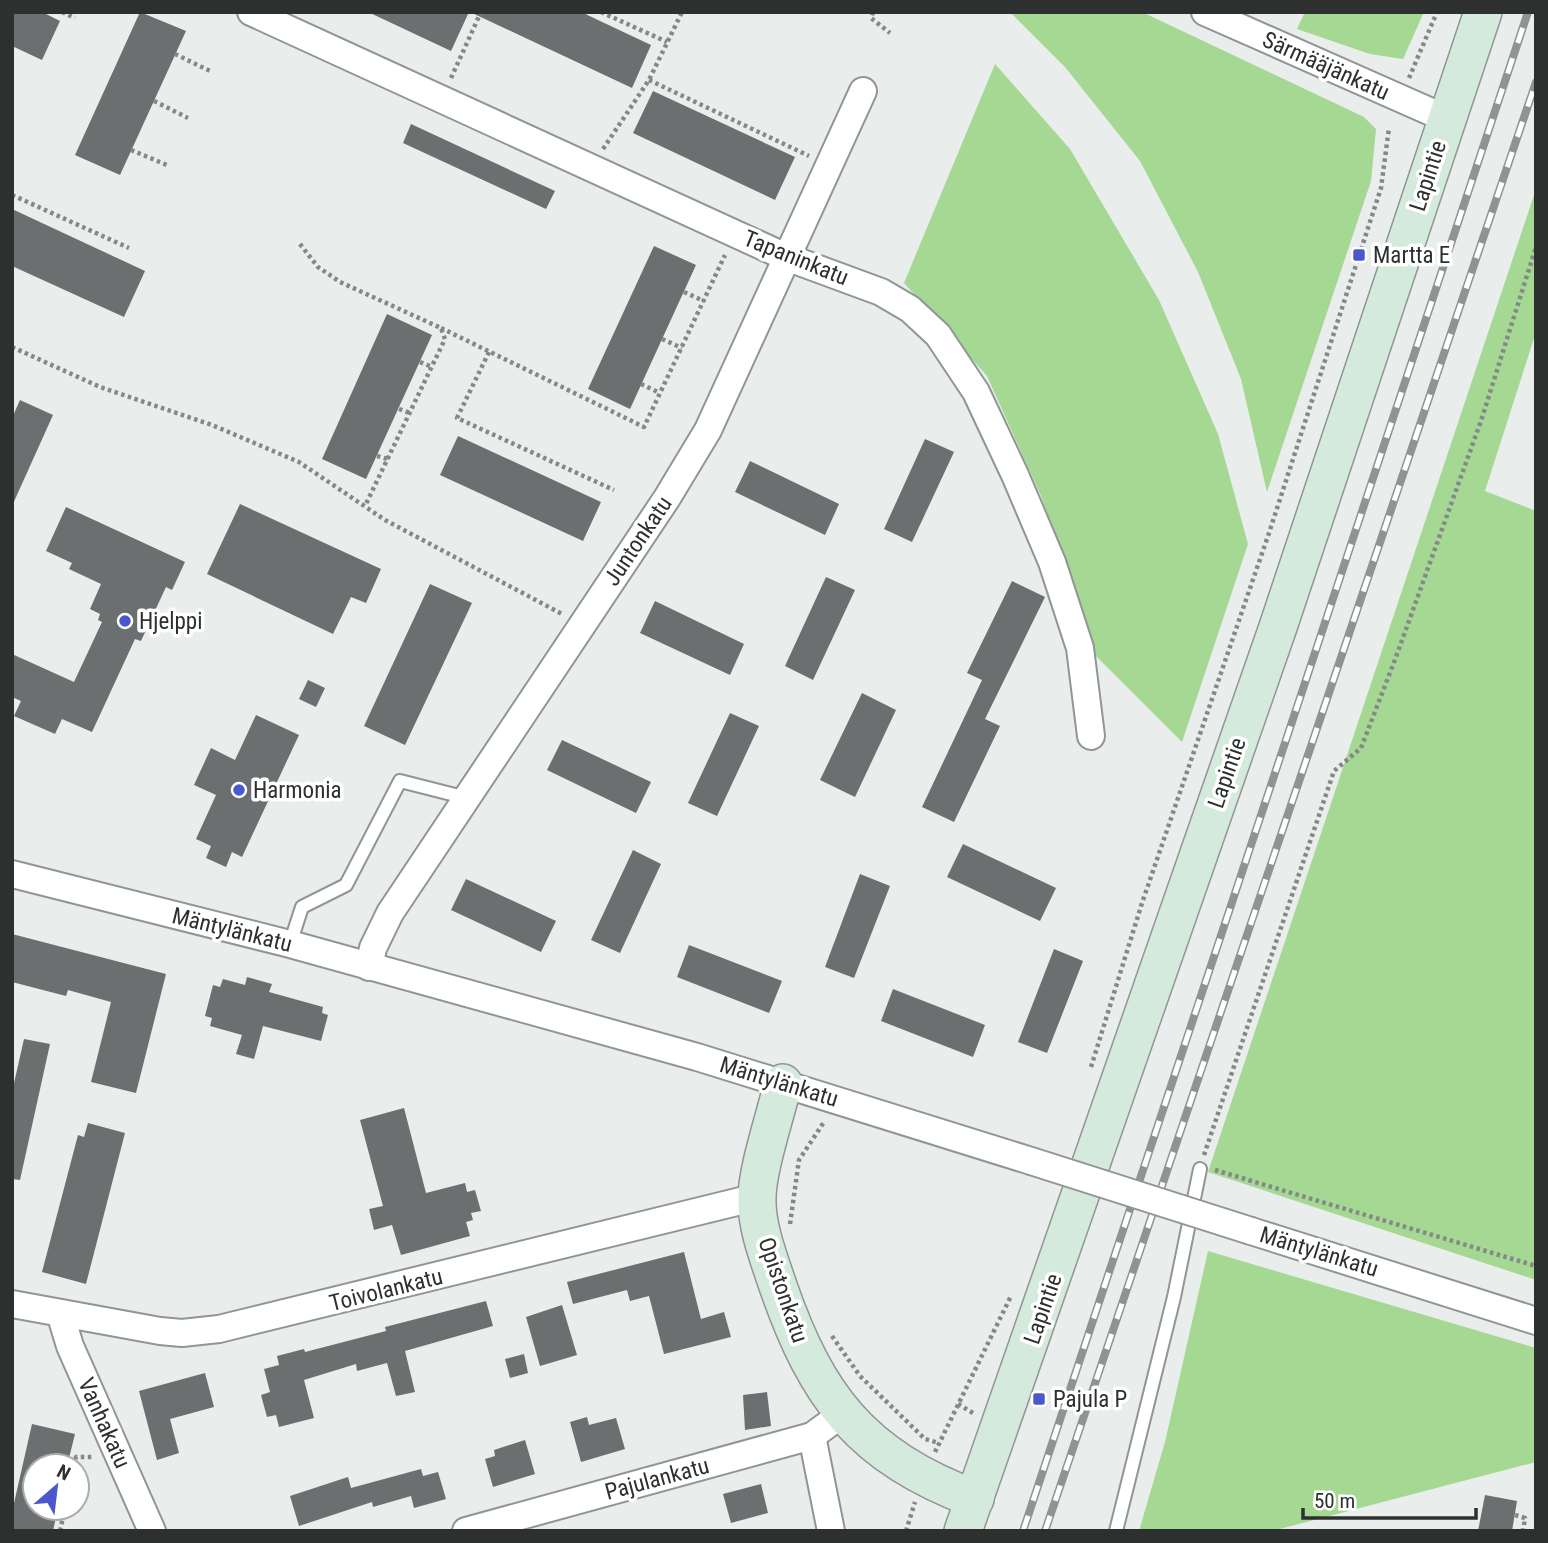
<svg xmlns="http://www.w3.org/2000/svg" width="1548" height="1543" font-family="'Roboto Condensed',sans-serif">
  <style>
    .green { fill: #a4d893 }
    .building { fill: #6c6f6f }
    .lines { fill: none; stroke-linecap: round; stroke-linejoin: round }
    .lane-casing { stroke: #919594; stroke-width: 16 }
    .street-casing { stroke: #919594; stroke-width: 30 }
    .secondary-casing { stroke: #919594; stroke-width: 40 }
    .path { stroke: #858887; stroke-width: 4.5; stroke-dasharray: 3.5 3.5; stroke-linecap: butt }
    .lane { stroke: #fff; stroke-width: 12 }
    .street { stroke: #fff; stroke-width: 26 }
    .secondary { stroke: #d4eadd; stroke-width: 37 }
    .rail-casing { stroke: #909392; stroke-width: 8 }
    .rail { stroke: #fff; stroke-width: 5; stroke-dasharray: 16; stroke-linecap: butt }
    .street-bridge-casing { stroke: #919594; stroke-width: 30; stroke-linecap: butt }
    .street-bridge { stroke: #fff; stroke-width: 26 }
    .poi-dot { fill: #4b57cd; stroke: #fff; stroke-width: 2.5 }
    .labels { text-anchor: middle; dominant-baseline: central; stroke-width: 7; stroke-linejoin: round; paint-order: stroke }
    .street-label { font-size: 23px; fill: #2e3030; stroke: #fff }
    .poi-label { font-size: 23px; fill: #2e3030; stroke: #fff; text-anchor: start }
  </style>
  <rect width="100%" height="100%" fill="#e9edeb"/>
  <!-- green -->
  <g class="green">
    <path d="M1010 12H1142L1364 117 1376 129 1371 181 1267 492 1241 379 1198 272 1140 161 1065 67Z"/>
    <path d="M1305 12H1424L1403 59 1370 54 1297 29Z"/>
    <path d="M995 64 1070 149 1159 300 1218 434 1248 544 1182 742 1096 656 1041 496 987 376 904 283Z"/>
    <path d="M1536 189V332L1485 491 1536 511V1280L1208 1172Z"/>
    <path d="M1208 1251 1536 1348V1462L1272 1531H1139L1165 1442Z"/>
  </g>
  <!-- building -->
  <g class="building">
    <path d="M12 12H42L60 21 42 60 12 46Z"/>
    <path d="M140 12 186 31 120 175 75 155Z"/>
    <path d="M368 12H469L451 51Z"/>
    <path d="M470 12H581L651 45 632 88Z"/>
    <path d="M653 91 795 157 775 200 633 133Z"/>
    <path d="M411 124 555 191 546 209 403 143Z"/>
    <path d="M12 209 145 271 124 317 12 266Z"/>
    <path d="M654 246 696 265 630 409 588 389Z"/>
    <path d="M387 314 432 335 366 479 322 459Z"/>
    <path d="M20 400 53 415 12 506V418Z"/>
    <path d="M458 436 601 502 583 541 440 475Z"/>
    <path d="M925 439 954 452 912 542 884 529Z"/>
    <path d="M750 461 839 504 825 535 735 492Z"/>
    <path d="M240 504 381 569 366 603 351 597 333 634 207 574Z"/>
    <path d="M66 507 185 562 172 590 166 587 141 641 135 639 92 732 62 719 55 734 14 716 21 701 12 697V654L74 682 102 622 98 620 100 614 90 609 101 584 69 569 72 563 46 551Z"/>
    <path d="M826 577 855 590 813 680 785 666Z"/>
    <path d="M1012 581 1045 597 985 719 1000 726 954 822 922 807 982 680 967 673Z"/>
    <path d="M430 584 472 603 405 745 364 726Z"/>
    <path d="M655 601 744 644 730 675 640 633Z"/>
    <path d="M308 680 325 688 316 707 299 699Z"/>
    <path d="M862 693 896 710 855 797 820 780Z"/>
    <path d="M730 713 759 726 717 816 688 803Z"/>
    <path d="M256 715 299 735 242 857 232 852 226 867 206 858 211 846 196 839 216 795 194 785 211 748 235 760Z"/>
    <path d="M562 740 651 782 636 813 547 770Z"/>
    <path d="M963 844 1056 888 1040 921 947 877Z"/>
    <path d="M633 850 661 864 620 953 591 940Z"/>
    <path d="M860 874 890 886 854 978 825 967Z"/>
    <path d="M466 879 556 921 541 952 451 910Z"/>
    <path d="M12 934 166 974 136 1093 91 1082 111 1002 68 990 66 996 12 982Z"/>
    <path d="M689 945 782 981 769 1013 677 977Z"/>
    <path d="M1054 949 1083 961 1047 1053 1018 1042Z"/>
    <path d="M247 977 272 984 269 992 323 1007 322 1013 328 1015 321 1041 263 1026 254 1059 236 1054 242 1035 210 1026 212 1018 205 1016 213 985 220 987 223 979 245 985Z"/>
    <path d="M893 989 985 1025 973 1057 881 1021Z"/>
    <path d="M24 1039 50 1044 20 1180 12 1179V1092Z"/>
    <path d="M404 1108 426 1193 465 1183 467 1192 475 1190 481 1211 471 1213 473 1220 466 1222 470 1236 401 1255 392 1225 374 1230 369 1209 383 1206 360 1120Z"/>
    <path d="M88 1123 125 1133 86 1284 42 1272 78 1135 84 1137Z"/>
    <path d="M684 1252 701 1319 724 1312 731 1337 664 1354 649 1296 630 1301 627 1290 573 1304 567 1282Z"/>
    <path d="M486 1301 493 1326 405 1351 415 1392 396 1396 387 1363 357 1371 356 1364 304 1380 314 1418 279 1427 276 1415 267 1417 261 1395 270 1392 264 1369 279 1365 277 1356 304 1349 305 1352 386 1331 385 1327Z"/>
    <path d="M562 1305 577 1355 540 1366 526 1317Z"/>
    <path d="M524 1354 528 1373 510 1378 505 1359Z"/>
    <path d="M205 1373 214 1407 170 1419 179 1453 157 1460 139 1391Z"/>
    <path d="M767 1392 771 1426 745 1430 743 1395Z"/>
    <path d="M587 1417 589 1425 616 1418 625 1449 581 1462 570 1422Z"/>
    <path d="M32 1424 75 1434 67 1466H35V1508H58L53 1531H12V1512Z"/>
    <path d="M525 1440 535 1474 493 1487 485 1459 495 1456 494 1450Z"/>
    <path d="M421 1469 423 1476 438 1472 446 1499 414 1508 411 1496 373 1507 372 1502 299 1526 290 1496 348 1477 351 1488Z"/>
    <path d="M761 1484 768 1513 731 1523 723 1494Z"/>
    <path d="M1485 1495 1517 1501 1512 1531H1478Z"/>
  </g>
  <g class="lines">
    <!-- lane casing -->
    <g class="lane-casing">
      <g id="lane">
        <path d="M290 944 302 907 346 885 400 781 467 798"/>
        <path d="M1116 1531 1174 1297 1200 1169"/>
      </g>
    </g>
    <!-- street casing -->
    <g class="street-casing">
      <g id="street">
        <path d="M251 12 786 257 881 292 910 309 938 335 976 392 1015 475 1052 562 1080 648 1091 736"/>
        <path d="M1205 12 1447 119"/>
        <path d="M12 874 290 944 697 1057 1031 1161"/>
        <path d="M369 967 373 948 390 913 667 498 708 430 863 91"/>
        <path d="M1251 1231 1536 1321"/>
        <path d="M12 1304 160 1331 182 1333 219 1329 757 1197"/>
        <path d="M60 1313 70 1346 152 1531"/>
        <path d="M812 1436 831 1531"/>
        <path d="M466 1531 812 1436 842 1414"/>
      </g>
    </g>
    <!-- secondary casing -->
    <g class="secondary-casing">
      <g id="secondary">
        <path d="M783 1083C776 1114 757 1169 757 1198 756 1226 769 1259 778 1286 817 1398 861 1456 975 1499"/>
        <path d="M963 1531 1278 627 1483 12"/>
      </g>
    </g>
    <!-- path -->
    <g class="path">
      <path d="M62 12 75 18"/>
      <path d="M601 12 667 42"/>
      <path d="M873 12 871 18 890 33"/>
      <path d="M175 54 210 71"/>
      <path d="M451 78 481 12"/>
      <path d="M1409 78 1437 12"/>
      <path d="M649 80 809 156"/>
      <path d="M154 101 188 118"/>
      <path d="M603 149 649 80 682 12"/>
      <path d="M131 150 167 165"/>
      <path d="M12 195 129 248"/>
      <path d="M300 244 318 267 340 282 441 328 445 339 365 506"/>
      <path d="M684 292 704 301"/>
      <path d="M441 328 644 427 725 255"/>
      <path d="M662 339 682 348"/>
      <path d="M12 347 100 387 212 425 299 462 385 520 564 615"/>
      <path d="M489 352 457 418 614 490"/>
      <path d="M420 362 432 367"/>
      <path d="M641 384 660 393"/>
      <path d="M399 409 410 413"/>
      <path d="M377 456 388 459"/>
      <path d="M1091 1067 1142 903 1269 533 1381 188 1389 128"/>
      <path d="M1204 1155 1334 771 1361 748 1396 657 1481 421 1536 247"/>
      <path d="M1215 1170 1536 1266"/>
      <path d="M790 1224 799 1160 824 1122"/>
      <path d="M832 1336 860 1376 925 1439 939 1443"/>
      <path d="M958 1404 973 1413"/>
      <path d="M935 1452 1011 1296"/>
      <path d="M74 1466 76 1457H94"/>
      <path d="M1515 1515 1525 1518 1523 1531"/>
      <path d="M60 1531 65 1508"/>
      <path d="M906 1531 915 1502"/>
    </g>
    <!-- lane -->
    <use href="#lane" class="lane"/>
    <!-- street -->
    <use href="#street" class="street"/>
    <!-- secondary -->
    <use href="#secondary" class="secondary"/>
    <!-- rail casing -->
    <g class="rail-casing">
      <g id="rail">
        <path d="M1023 1531 1528 12"/>
        <path d="M1045 1531 1536 82"/>
      </g>
    </g>
    <!-- rail -->
    <use href="#rail" class="rail"/>
    <!-- street-bridge casing -->
    <g class="street-bridge-casing">
      <path id="street-bridge" d="M1031 1161 1251 1231"/>
    </g>
    <!-- street-bridge -->
    <use href="#street-bridge" class="street-bridge"/>
  </g>
  <!-- markers -->
  <g class="poi-dot">
    <rect x="1352" y="248" width="14" height="14" rx="3.5"/>
    <circle cx="125" cy="621" r="7"/>
    <circle cx="239" cy="790" r="7"/>
    <rect x="1032" y="1392" width="14" height="14" rx="3.5"/>
  </g>
  <g class="labels">
    <!-- street labels -->
    <g class="street-label">
      <text transform="translate(1326 66) rotate(24)">Särmääjänkatu</text>
      <text transform="translate(1428 176) rotate(-72)">Lapintie</text>
      <text transform="translate(796 258) rotate(22)">Tapaninkatu</text>
      <text transform="translate(638 541) rotate(-56)">Juntonkatu</text>
      <text transform="translate(1227 773) rotate(-71)">Lapintie</text>
      <text transform="translate(232 930) rotate(14)">Mäntylänkatu</text>
      <text transform="translate(779 1082) rotate(17)">Mäntylänkatu</text>
      <text transform="translate(1319 1252) rotate(17)">Mäntylänkatu</text>
      <text transform="translate(386 1290) rotate(-14)">Toivolankatu</text>
      <text transform="translate(783 1290) rotate(71)">Opistonkatu</text>
      <text transform="translate(1043 1309) rotate(-71)">Lapintie</text>
      <text transform="translate(104 1423) rotate(66)">Vanhakatu</text>
      <text transform="translate(657 1479) rotate(-15)">Pajulankatu</text>
    </g>
    <!-- poi labels -->
    <g class="poi-label">
      <text x="1373" y="255">Martta E</text>
      <text x="139" y="621">Hjelppi</text>
      <text x="253" y="790">Harmonia</text>
      <text x="1053" y="1399">Pajula P</text>
    </g>
  </g>
  <!-- border -->
  <rect width="1548" height="1543" fill="none" stroke="#2e3030" stroke-width="28"/>
  <!-- north arrow -->
  <g transform="translate(56 1487) rotate(28)"><circle r="33" fill="#ffffff" stroke="#abacac" stroke-width="2"/>
  <path d="M0-5L12 26L0 18L-12 26Z" fill="#4b57cd"/>
  <text y="-10" font-size="19" font-weight="bold" text-anchor="middle" fill="#2e3030">N</text>
  </g>
  <!-- scale -->
  <path d="M1303 1508v10h173v-10" fill="none" stroke="#2e3030" stroke-width="3.5"/>
  <text x="1314" y="1508" font-size="21" fill="#2e3030" stroke="#ffffff" stroke-width="5" paint-order="stroke">50 m</text>
</svg>
